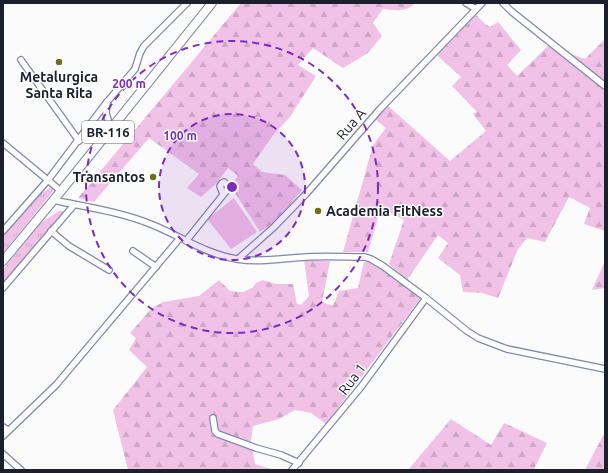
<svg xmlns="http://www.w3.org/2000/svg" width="608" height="473" font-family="Ubuntu,sans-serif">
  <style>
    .grass { fill: url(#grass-tufts) }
    .forest { fill: url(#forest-firs) }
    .garden { fill: #f1c1e7 }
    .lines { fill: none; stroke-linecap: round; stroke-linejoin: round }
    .minor-casing { stroke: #7f89a9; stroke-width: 8 }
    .highway-casing { stroke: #7f89a9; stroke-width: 10 }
    .minor { stroke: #fff; stroke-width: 5.5 }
    .highway { stroke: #fff; stroke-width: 8 }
    .ring { fill: none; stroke: #7b2cbf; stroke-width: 2; stroke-dasharray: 7 5 }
    .poi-dot { fill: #6d7218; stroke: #fff; stroke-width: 1.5 }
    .labels { text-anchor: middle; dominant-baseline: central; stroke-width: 3; stroke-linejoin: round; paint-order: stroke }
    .shield { fill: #fff; stroke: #60636c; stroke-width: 1 }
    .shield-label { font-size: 13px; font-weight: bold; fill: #1c202d }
    .poi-label { font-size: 14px; font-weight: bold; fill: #1c202d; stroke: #fff }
    .street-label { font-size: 14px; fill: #1c202d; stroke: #fff }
    .centre { fill: #7b2cbf; stroke: #fff; stroke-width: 2 }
    .ring-label { font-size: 12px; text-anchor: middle; font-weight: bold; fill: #7b2cbf; stroke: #fff; stroke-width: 3; stroke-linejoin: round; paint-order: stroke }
  </style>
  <defs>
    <pattern id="grass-tufts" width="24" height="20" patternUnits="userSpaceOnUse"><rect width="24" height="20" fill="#f1c1e7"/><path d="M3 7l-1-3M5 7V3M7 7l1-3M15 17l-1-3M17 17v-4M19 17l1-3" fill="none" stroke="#cea6c6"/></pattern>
    <pattern id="forest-firs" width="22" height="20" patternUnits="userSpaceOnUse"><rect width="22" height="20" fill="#f1c1e7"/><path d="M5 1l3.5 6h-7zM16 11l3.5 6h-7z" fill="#cea6c6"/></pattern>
  </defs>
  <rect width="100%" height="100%" fill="#fbfbfb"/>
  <!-- grass -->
  <g class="grass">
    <path d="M53 186 55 189 3 253V236L40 194Z"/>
    <path d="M59 211H62L64 212 3 284V270L39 224Z"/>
  </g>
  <!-- forest -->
  <g class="forest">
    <path d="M241 3H415C407 13 393 10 383 9L373 23 382 36 368 53 343 68 313 48 298 65 316 76 290 117 274 134 253 164 262 172 285 175 302 190 277 220 260 232 230 185 238 176 228 168 216 184 201 197 187 188 199 174 149 138 94 202 78 198Z"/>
    <path d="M476 15 485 24 490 27 498 22 521 50 507 65 517 76 548 46 585 59 605 39V231L584 224 590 208 569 197 545 242 527 238 518 249 498 298 482 293 463 292 460 275 438 258 448 243 438 235 407 280 389 264 404 220 381 208 368 252H343L373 145 386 128 375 119 387 105 450 161 486 131 473 114 477 112 452 86 461 77 437 55Z"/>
    <path d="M304 260 330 261 322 302 333 306 339 291 358 288 364 262H371L419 296 420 299 326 424 311 413 295 410 279 419 253 426 251 440 255 464 274 470H128L113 410 147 367 129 350 136 338 130 333 151 309 163 302 199 296 219 280 230 291 243 292 252 288 256 283 263 280 276 284H293L297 304 301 305 309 296Z"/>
    <path d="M605 261V288L592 290Z"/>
    <path d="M451 419 491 445 504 423 547 443 534 469 535 470H408Z"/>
    <path d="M605 432V470H585Z"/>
  </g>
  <!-- garden -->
  <path class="garden" d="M234 198 257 232 231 249 207 219Z"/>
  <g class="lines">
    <!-- minor casing -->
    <g class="minor-casing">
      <g id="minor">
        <path d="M466 3 476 9"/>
        <path d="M503 3 511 11 605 86"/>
        <path d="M21 60 79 141"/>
        <path d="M111 130 106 113 107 102 135 69 140 53 144 46 187 3"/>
        <path d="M3 143 61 191"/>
        <path d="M53 200C86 207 122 212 153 225 182 237 206 254 237 259 259 263 285 258 307 257 326 256 345 257 365 257L371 259 383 266 426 298 467 331 478 338 507 349 605 369"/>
        <path d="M3 231 48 180 107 102"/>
        <path d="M51 231 69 246 109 270"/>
        <path d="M186 241 227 190 228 186 224 182 222 183 220 186 223 194"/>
        <path d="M133 251 156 267"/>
        <path d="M238 259 274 227 306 194 381 108 482 3"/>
        <path d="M3 288 74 205"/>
        <path d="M213 418 215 431 218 434 256 448 281 455 299 463"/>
        <path d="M3 427 8 430"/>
        <path d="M3 436 56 385 180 238"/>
        <path d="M3 454 21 470"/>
        <path d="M292 470 361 387 426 298"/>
      </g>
    </g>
    <!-- highway casing -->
    <g class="highway-casing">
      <path id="highway" d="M3 261 61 191 212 3"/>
    </g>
    <!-- minor -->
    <use href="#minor" class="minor"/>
    <!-- highway -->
    <use href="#highway" class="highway"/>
  </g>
  <!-- distance rings -->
  <circle cx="232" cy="187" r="73" fill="#7b2cbf" fill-opacity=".12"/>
  <g class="ring">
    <circle cx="232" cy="187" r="73"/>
    <circle cx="232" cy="187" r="146"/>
  </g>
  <!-- markers -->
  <g class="poi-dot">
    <circle cx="59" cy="62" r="4"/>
    <circle cx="153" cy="177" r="4"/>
    <circle cx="318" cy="211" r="4"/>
  </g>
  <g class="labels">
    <!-- shield labels -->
    <rect class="shield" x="82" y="121" width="52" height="22" rx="3"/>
    <g class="shield-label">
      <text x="108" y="132">BR-116</text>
    </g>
    <!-- poi labels -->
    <g class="poi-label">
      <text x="59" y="77">Metalurgica<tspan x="59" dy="16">Santa Rita</tspan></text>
      <text x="145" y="177" text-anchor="end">Transantos</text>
      <text x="326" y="211" text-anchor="start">Academia FitNess</text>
    </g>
    <!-- street labels -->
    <g class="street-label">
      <text transform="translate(351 124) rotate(-49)">Rua A</text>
      <text transform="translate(352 379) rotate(-53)">Rua 1</text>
    </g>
  </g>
  <circle cx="232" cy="187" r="6" class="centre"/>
  <g class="ring-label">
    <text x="129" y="88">200 m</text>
    <text x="180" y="140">100 m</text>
  </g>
  <!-- border -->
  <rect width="608" height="473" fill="none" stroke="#1c202d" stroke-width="8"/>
</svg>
